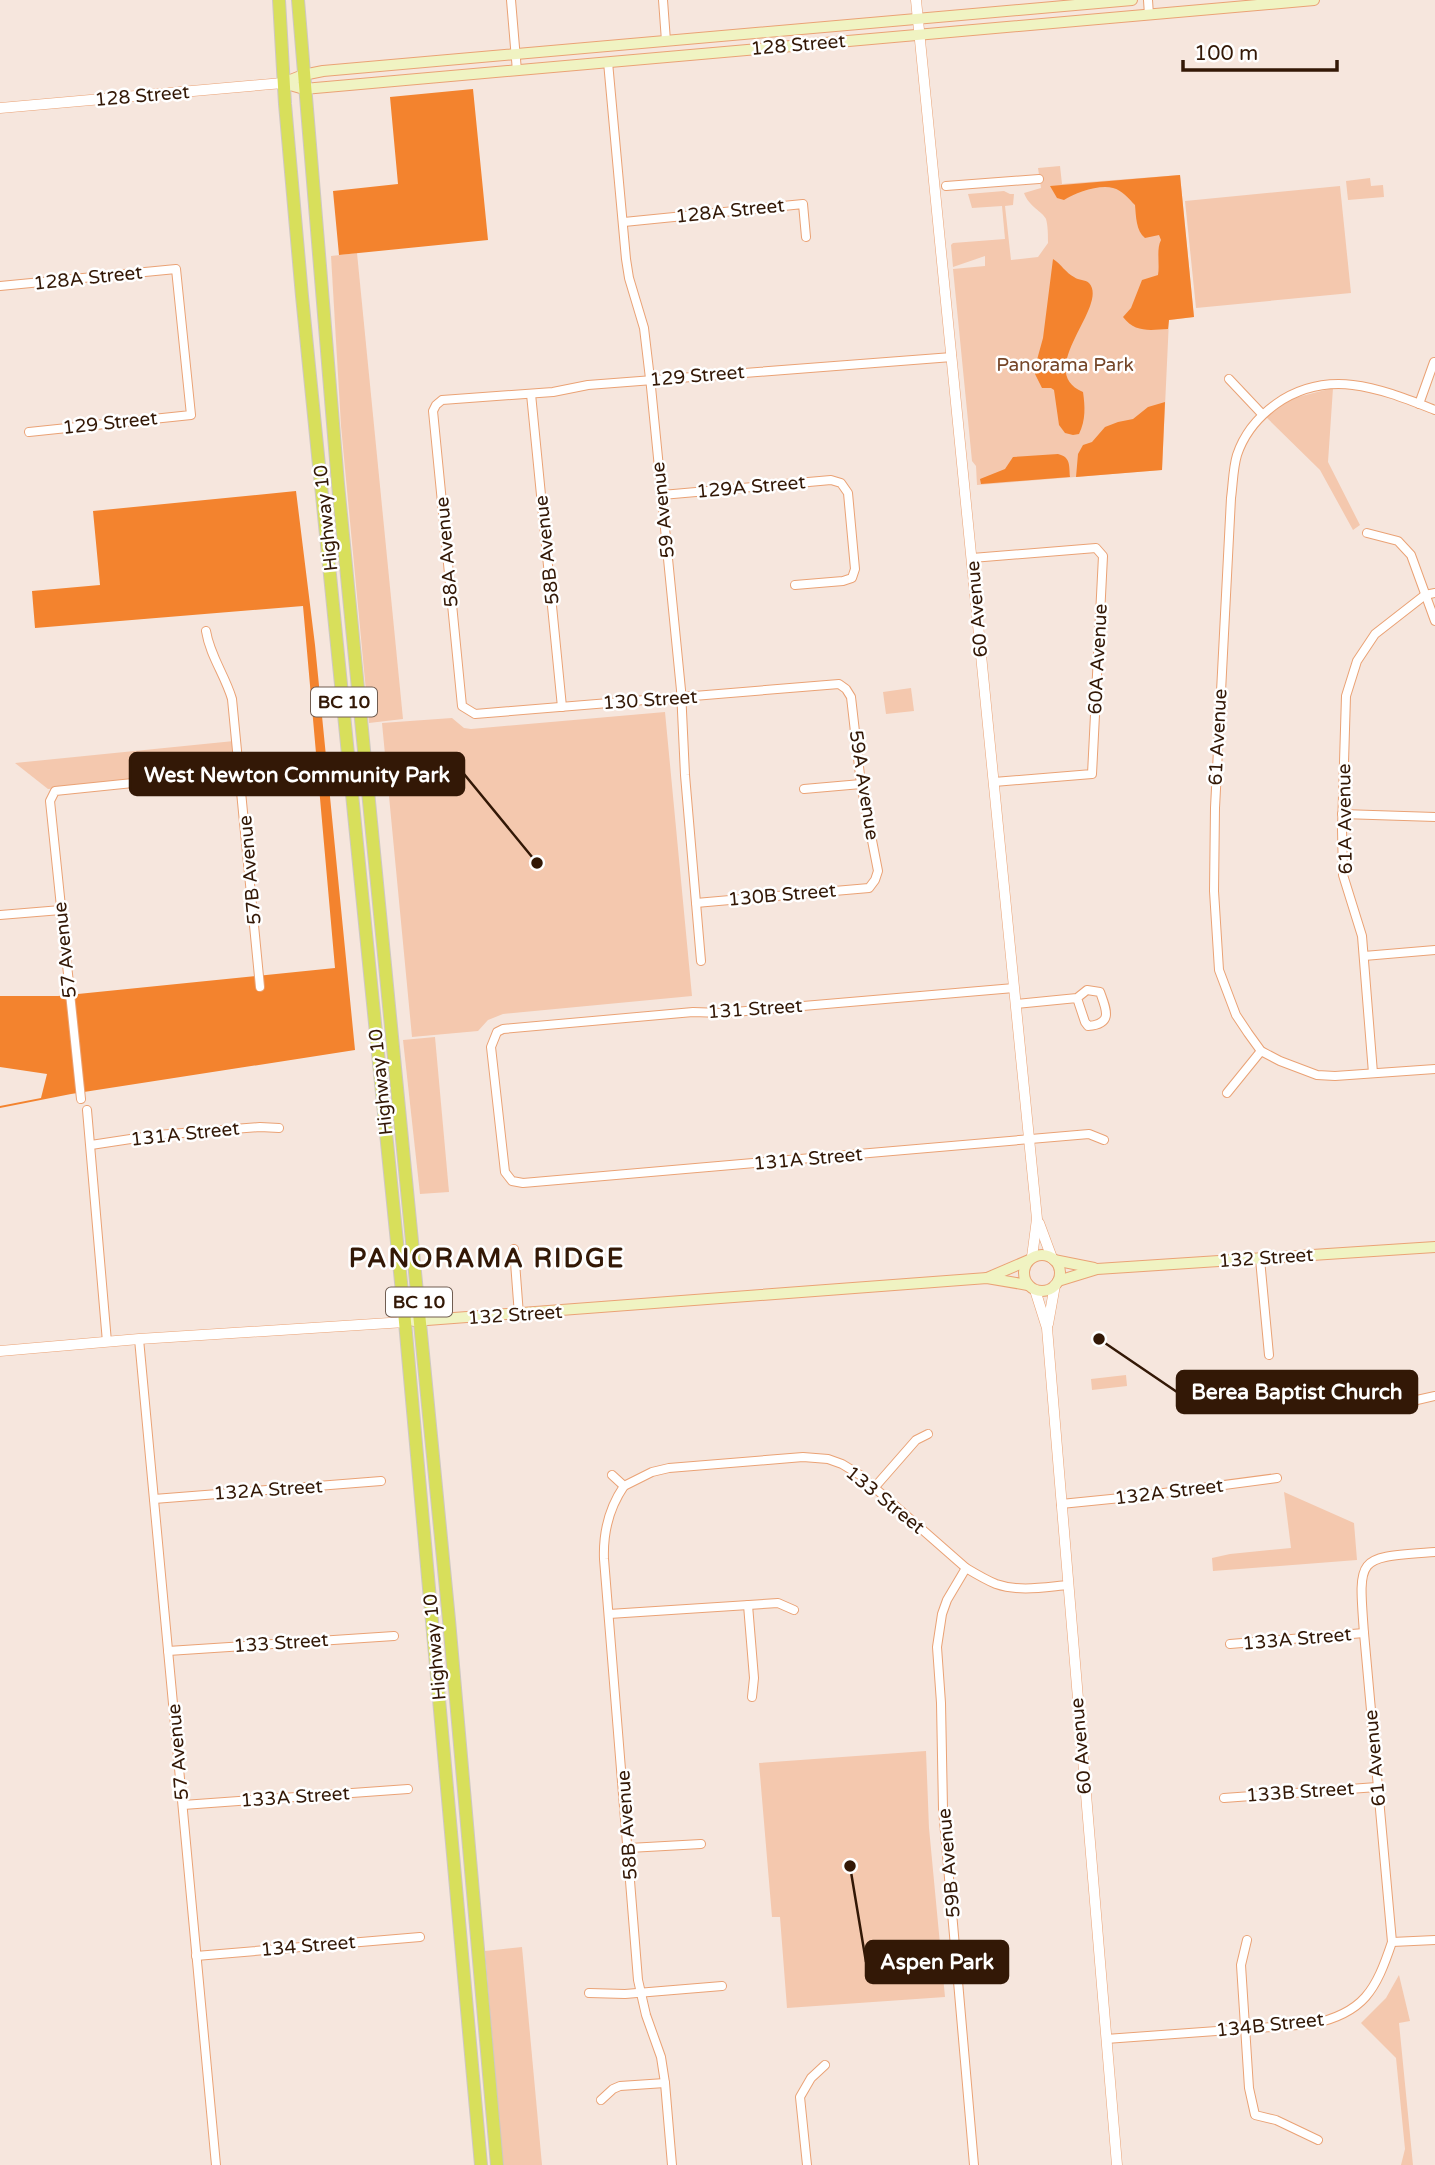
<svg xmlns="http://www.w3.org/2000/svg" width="1435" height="2165" font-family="'Varela Round',sans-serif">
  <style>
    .green { fill: #f4c8ae }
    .forest { fill: #f3832e }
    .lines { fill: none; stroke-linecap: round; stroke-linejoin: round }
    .minor-casing { stroke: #eaa275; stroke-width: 10 }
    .tertiary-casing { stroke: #eaa275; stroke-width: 11 }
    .secondary-casing { stroke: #eaa275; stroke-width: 12 }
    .trunk-casing { stroke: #cec8c3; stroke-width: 14 }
    .minor { stroke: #fff; stroke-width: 8 }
    .tertiary { stroke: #fff; stroke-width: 10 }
    .secondary { stroke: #f0f3c2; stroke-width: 10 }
    .trunk { stroke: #d8df5b; stroke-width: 12 }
    .labels { text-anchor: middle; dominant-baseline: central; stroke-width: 5; stroke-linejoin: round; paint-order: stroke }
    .shield { fill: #fff; stroke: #705d51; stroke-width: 2 }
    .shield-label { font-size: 18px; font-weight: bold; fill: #331806 }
    .street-label { font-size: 19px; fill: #331806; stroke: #fff }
    .park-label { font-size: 19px; fill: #754628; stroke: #fff }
    .district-label { font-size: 26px; font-weight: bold; letter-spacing: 2px; fill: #331806; stroke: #fff }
    .leader { fill: none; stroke: #331806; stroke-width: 2.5 }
    .callout-dot { fill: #331806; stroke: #fff; stroke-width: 2.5 }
    .callout { fill: #331806; stroke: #331806; stroke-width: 2.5 }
    .callout-label { font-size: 21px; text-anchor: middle; font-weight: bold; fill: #fff }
  </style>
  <rect width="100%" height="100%" fill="#f6e6dd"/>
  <!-- green -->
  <g class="green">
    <path d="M1060 166 1062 184 1180 175 1194 317 1169 320 1162 470 977 485 976 466 972 461 953 269 985 266V256L953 267 951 245 953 243 1005 239 1002 206 972 208 968 194 1004 191 1010 194H1014L1013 205 1005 206 1011 260 1038 257 1048 243C1048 236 1048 226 1046 219 1042 211 1029 207 1024 193L1041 188 1038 168Z"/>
    <path d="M1370 178 1371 186 1383 185 1384 197 1348 200 1346 181Z"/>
    <path d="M1340 186 1351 293 1196 308 1185 201Z"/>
    <path d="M357 253 403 719 369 723 341 426 331 256Z"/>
    <path d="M1333 388 1328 462 1360 525 1353 530 1320 470 1265 416 1286 400Z"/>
    <path d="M911 688 914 711 886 714 883 692Z"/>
    <path d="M665 712 692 996 503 1014 488 1020 478 1031 412 1037 382 723 452 718 464 728 471 729Z"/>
    <path d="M234 741 236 770 225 774 48 789 15 763Z"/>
    <path d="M435 1037 449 1192 420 1194 403 1040Z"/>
    <path d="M1126 1375 1127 1386 1092 1390 1091 1379Z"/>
    <path d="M1284 1492 1354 1523 1357 1560 1213 1571 1212 1558 1230 1554 1291 1548Z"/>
    <path d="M926 1751 929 1828 945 1997 787 2008 780 1917H772L759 1763Z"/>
    <path d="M522 1947 542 2165H503L485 1951Z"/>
    <path d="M1399 1975 1410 2021 1399 2023 1413 2165H1401L1405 2149 1396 2058 1361 2023 1386 1998Z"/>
  </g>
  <!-- forest -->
  <g class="forest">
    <path d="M473 89 488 240 339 255 333 191 398 184 390 97Z"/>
    <path d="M1180 175 1194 317 1169 320 1168 329C1150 330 1135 333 1123 317L1131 308 1142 280 1158 275C1160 264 1156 249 1161 240L1159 235 1145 238C1136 231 1136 216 1135 205 1129 199 1122 190 1113 188 1099 184 1075 193 1064 200L1057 198 1050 186Z"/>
    <path d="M1053 259C1061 264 1066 273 1074 277 1079 281 1085 279 1089 283 1110 306 1033 370 1083 392 1085 406 1086 420 1079 434L1073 435 1065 433 1059 425 1054 390 1051 388H1042L1035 374V367L1043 338Z"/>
    <path d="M1165 402 1162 470 1076 477 1078 454 1083 445 1092 442 1105 427 1118 422 1133 419 1148 407Z"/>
    <path d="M1058 454C1071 457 1069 466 1070 477L981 484 980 479 1005 469 1013 457Z"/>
    <path d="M296 491 315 645 355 1050 71 1094 0 1108V1106L41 1098 47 1074 0 1067V996H58L335 968 303 606 35 628 32 591 100 585 93 511Z"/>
  </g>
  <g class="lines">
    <!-- minor casing -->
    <g class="minor-casing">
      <g id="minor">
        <path d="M511 0 517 71"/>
        <path d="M663 0 666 41"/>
        <path d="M1148 0 1149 15"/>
        <path d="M608 62 626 259 629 278 644 328 651 387 681 690 685 775 701 961"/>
        <path d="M946 186 1039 179"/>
        <path d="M624 222 803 204 806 237"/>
        <path d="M0 286 176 269 191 415 29 432"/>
        <path d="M1229 379 1262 414"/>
        <path d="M531 394 562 707"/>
        <path d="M1419 404 1434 362"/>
        <path d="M1435 410C1381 389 1329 367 1276 404 1258 417 1244 434 1237 455 1233 468 1233 484 1231 498L1215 808 1214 891 1219 970 1236 1015 1248 1033 1261 1051 1280 1061 1317 1075 1335 1076 1435 1069"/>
        <path d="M662 495 831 480 841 483 848 493 855 569 852 578 843 581 795 585"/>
        <path d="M1367 533 1398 541 1411 555 1435 621"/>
        <path d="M972 558 1096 548 1103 556 1092 774 994 782"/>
        <path d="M206 631C210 656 225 675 232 699L260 987"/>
        <path d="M804 789 861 784"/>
        <path d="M1342 814 1435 817"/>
        <path d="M696 903 869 888 875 880 878 871 861 784 851 697 846 689 839 684 475 714 462 706 433 411 436 405 442 400 553 392 588 385 952 357"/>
        <path d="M0 915 61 910"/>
        <path d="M1364 956 1435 950"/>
        <path d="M1014 988 722 1013 693 1012 503 1029 497 1032 491 1047 505 1172 512 1181 523 1183 1089 1134 1104 1140"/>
        <path d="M1016 1004 1077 998 1087 990 1100 992C1106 1009 1114 1024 1088 1026L1085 1022 1077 998"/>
        <path d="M1373 1073 1362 936 1343 875 1342 829 1346 696 1357 661 1375 634 1425 595 1435 593"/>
        <path d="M1227 1093 1261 1051"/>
        <path d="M81 1099 50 801 55 791 240 772"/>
        <path d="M87 1110 107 1342"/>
        <path d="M91 1145 157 1135 260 1127 279 1128"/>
        <path d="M514 1249 519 1315"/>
        <path d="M1260 1259 1269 1355"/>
        <path d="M139 1339 216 2165"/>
        <path d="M1417 1400 1435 1396"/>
        <path d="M612 1475 624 1486 652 1472 669 1468 803 1457 828 1459 842 1464 860 1475 966 1568C976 1574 986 1580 996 1584 1019 1592 1045 1587 1068 1585"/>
        <path d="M624 1486C609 1508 603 1533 604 1559L638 1980 646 2015 661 2057 665 2083 672 2165"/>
        <path d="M874 1488 916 1440 928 1434"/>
        <path d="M154 1499 381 1481"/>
        <path d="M1061 1504 1141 1496 1277 1478"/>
        <path d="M966 1568 947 1600 942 1614 937 1647 941 1703 943 1809 974 2165"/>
        <path d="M748 1605 754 1678 752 1697"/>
        <path d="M609 1614 778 1603 794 1610"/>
        <path d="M1230 1644 1364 1633"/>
        <path d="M168 1651 394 1636"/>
        <path d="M1224 1798 1377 1787"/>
        <path d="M183 1805 408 1789"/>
        <path d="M629 1848 701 1844"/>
        <path d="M1247 1940 1241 1965 1249 2088 1255 2115 1276 2120 1318 2140"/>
        <path d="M1392 1942 1435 1940"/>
        <path d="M196 1956 420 1937"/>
        <path d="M589 1993 625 1994 722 1986"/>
        <path d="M1106 2039 1312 2024C1364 2013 1376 1990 1392 1942L1364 1633C1358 1554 1357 1558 1435 1552"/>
        <path d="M601 2100 613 2089 620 2086 665 2083"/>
        <path d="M807 2165 800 2097 811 2078 825 2065"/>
      </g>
    </g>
    <!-- tertiary casing -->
    <g class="tertiary-casing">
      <g id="tertiary">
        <path d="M916 0 1037 1219 1032 1257"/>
        <path d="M0 108 283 83"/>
        <path d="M1039 1223 1052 1258"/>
        <path d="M1035 1290 1047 1328 1117 2165"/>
        <path d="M1048 1324 1055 1285"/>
        <path d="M0 1351 139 1339 405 1322"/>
      </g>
    </g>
    <!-- secondary casing -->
    <g class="secondary-casing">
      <g id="secondary">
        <path d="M283 83 304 89 1314 0"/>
        <path d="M283 83 303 75 323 71 1132 0"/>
        <circle cx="1042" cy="1273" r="18"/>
        <path d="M1054 1260 1094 1268"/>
        <path d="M987 1278 1029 1260"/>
        <path d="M1058 1281 1097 1269 1435 1247"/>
        <path d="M414 1321 987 1278 1028 1285"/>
      </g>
    </g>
    <!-- trunk casing -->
    <g class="trunk-casing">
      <g id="trunk">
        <path d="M279 0 285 104 302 296 405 1322 481 2165"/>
        <path d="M298 0 338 484 449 1620 497 2165"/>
      </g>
    </g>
    <!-- minor -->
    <use href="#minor" class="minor"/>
    <!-- tertiary -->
    <use href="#tertiary" class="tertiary"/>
    <!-- secondary -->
    <use href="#secondary" class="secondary"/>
    <!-- trunk -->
    <use href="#trunk" class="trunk"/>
  </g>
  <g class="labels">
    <!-- shield labels -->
    <g class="shield">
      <rect x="311" y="687.5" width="66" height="29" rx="5"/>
      <rect x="386" y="1287.5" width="66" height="29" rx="5"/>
    </g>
    <g class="shield-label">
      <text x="344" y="702">BC 10</text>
      <text x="419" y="1302">BC 10</text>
    </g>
    <!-- street labels -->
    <g class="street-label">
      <text transform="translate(798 45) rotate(-5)">128 Street</text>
      <text transform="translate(142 96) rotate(-5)">128 Street</text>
      <text transform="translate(730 211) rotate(-6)">128A Street</text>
      <text transform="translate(88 278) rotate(-6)">128A Street</text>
      <text transform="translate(697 376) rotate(-5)">129 Street</text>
      <text transform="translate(110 423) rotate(-6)">129 Street</text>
      <text transform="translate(751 487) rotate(-5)">129A Street</text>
      <text transform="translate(663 510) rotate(-96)">59 Avenue</text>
      <text transform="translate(326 518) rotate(-96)">Highway 10</text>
      <text transform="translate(547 550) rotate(-96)">58B Avenue</text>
      <text transform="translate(447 552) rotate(-95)">58A Avenue</text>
      <text transform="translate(977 609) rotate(-95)">60 Avenue</text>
      <text transform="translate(1098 659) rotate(-87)">60A Avenue</text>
      <text transform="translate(650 700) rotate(-4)">130 Street</text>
      <text transform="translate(1218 737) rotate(-87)">61 Avenue</text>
      <text transform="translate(864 785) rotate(81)">59A Avenue</text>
      <text transform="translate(1345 819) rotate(-91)">61A Avenue</text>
      <text transform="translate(250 870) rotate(-95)">57B Avenue</text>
      <text transform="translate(782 895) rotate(-5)">130B Street</text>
      <text transform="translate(65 950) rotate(-96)">57 Avenue</text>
      <text transform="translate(755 1009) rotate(-4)">131 Street</text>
      <text transform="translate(381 1082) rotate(-96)">Highway 10</text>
      <text transform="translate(185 1134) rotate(-6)">131A Street</text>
      <text transform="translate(808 1159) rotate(-5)">131A Street</text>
      <text transform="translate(1266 1258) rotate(-4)">132 Street</text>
      <text transform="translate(515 1315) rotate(-4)">132 Street</text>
      <text transform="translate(268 1490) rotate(-4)">132A Street</text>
      <text transform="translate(1169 1492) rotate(-7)">132A Street</text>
      <text transform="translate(885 1500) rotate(39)">133 Street</text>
      <text transform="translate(1297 1639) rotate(-5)">133A Street</text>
      <text transform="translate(281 1643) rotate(-4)">133 Street</text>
      <text transform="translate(435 1647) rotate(-95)">Highway 10</text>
      <text transform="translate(1081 1746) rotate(-95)">60 Avenue</text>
      <text transform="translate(178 1752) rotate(-95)">57 Avenue</text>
      <text transform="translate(1375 1758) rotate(-95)">61 Avenue</text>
      <text transform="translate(1300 1792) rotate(-4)">133B Street</text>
      <text transform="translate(295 1797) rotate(-4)">133A Street</text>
      <text transform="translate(627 1825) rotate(-94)">58B Avenue</text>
      <text transform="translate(949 1863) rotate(-95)">59B Avenue</text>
      <text transform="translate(308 1946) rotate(-5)">134 Street</text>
      <text transform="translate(1270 2025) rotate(-6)">134B Street</text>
    </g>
    <!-- park labels -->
    <g class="park-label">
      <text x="1065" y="365">Panorama Park</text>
    </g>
    <!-- district labels -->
    <g class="district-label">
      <text x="487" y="1258">PANORAMA RIDGE</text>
    </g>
  </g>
  <!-- callouts -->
  <path class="leader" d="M537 863L464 774M1099 1339L1177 1392M850 1866L866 1962"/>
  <g class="callout-dot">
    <circle cx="537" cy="863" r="7"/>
    <circle cx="1099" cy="1339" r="7"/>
    <circle cx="850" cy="1866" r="7"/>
  </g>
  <g class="callout">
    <rect x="130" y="753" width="334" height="42" rx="7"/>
    <rect x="1177" y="1371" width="240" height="42" rx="7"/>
    <rect x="866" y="1941" width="142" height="42" rx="7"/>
  </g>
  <g class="callout-label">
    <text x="297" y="782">West Newton Community Park</text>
    <text x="1297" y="1399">Berea Baptist Church</text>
    <text x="937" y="1969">Aspen Park</text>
  </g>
  <!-- scale -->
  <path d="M1183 60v10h154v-10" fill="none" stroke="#331806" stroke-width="3.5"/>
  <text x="1194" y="60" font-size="21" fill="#331806" stroke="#ffffff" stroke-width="5" paint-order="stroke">100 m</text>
</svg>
